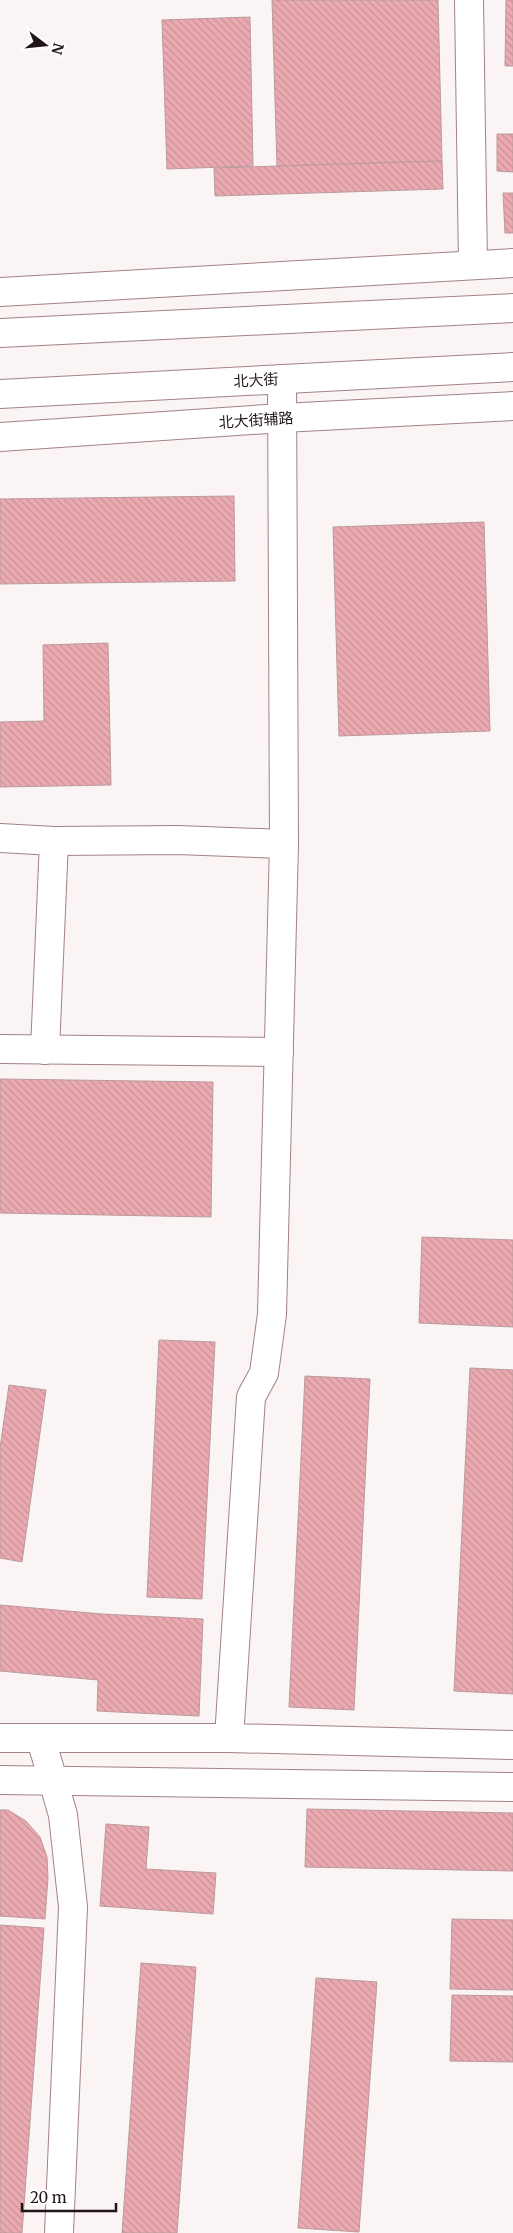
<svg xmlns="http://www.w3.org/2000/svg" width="513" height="2233" font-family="Merriweather,'Noto Sans SC',serif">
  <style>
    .building { fill: url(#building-back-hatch); stroke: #ba9a9d }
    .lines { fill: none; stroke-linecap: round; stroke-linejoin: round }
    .minor-casing { stroke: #a28285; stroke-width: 30 }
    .major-casing { stroke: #a28285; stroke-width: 30 }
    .minor { stroke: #fff; stroke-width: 28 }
    .major { stroke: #fff; stroke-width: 28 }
    .labels { text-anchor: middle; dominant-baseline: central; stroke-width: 4; stroke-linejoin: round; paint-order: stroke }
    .street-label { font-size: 15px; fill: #211517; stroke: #fff }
  </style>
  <defs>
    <pattern id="building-back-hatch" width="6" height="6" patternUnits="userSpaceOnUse" patternTransform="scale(1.25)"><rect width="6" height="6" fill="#ebaab1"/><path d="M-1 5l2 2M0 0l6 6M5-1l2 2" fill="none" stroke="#c99198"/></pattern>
  </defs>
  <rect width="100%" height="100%" fill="#fbf4f5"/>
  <!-- building -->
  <g class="building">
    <path d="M272 0H438L442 161 277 166Z"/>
    <path d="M506 0H513V66H505Z"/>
    <path d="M250 17 253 166 167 169 162 20Z"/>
    <path d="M497 134H513V172L497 171Z"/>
    <path d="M442 161 443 189 215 196 214 168Z"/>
    <path d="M503 193H513V233H505Z"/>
    <path d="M234 496 235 581 0 584V499Z"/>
    <path d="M484 522 490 731 339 736 333 527Z"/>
    <path d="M108 643 111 785 0 787V722L44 721 43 645Z"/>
    <path d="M0 1079 213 1082 211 1217 0 1213Z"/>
    <path d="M422 1237 513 1240V1327L419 1323Z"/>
    <path d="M159 1340 215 1342 202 1599 147 1597Z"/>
    <path d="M470 1368 513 1370V1694L454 1691Z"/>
    <path d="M305 1376 370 1379 354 1710 289 1707Z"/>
    <path d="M9 1385 46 1390 22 1562 0 1558V1448Z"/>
    <path d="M0 1605 102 1614 203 1619 199 1716 97 1711 98 1680 0 1671Z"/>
    <path d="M307 1809 513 1813V1871L305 1867Z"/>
    <path d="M0 1810H8L26 1821 40 1837 47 1857 48 1878 45 1919 0 1916Z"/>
    <path d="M106 1824 149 1827 146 1869 216 1873 213 1914 100 1906Z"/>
    <path d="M452 1919 513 1920V1990L450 1989Z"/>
    <path d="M0 1925 44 1928 22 2233H0Z"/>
    <path d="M141 1963 196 1967 177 2233H122Z"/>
    <path d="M316 1978 377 1982 359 2232 298 2228Z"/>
    <path d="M452 1995 513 1996V2062L450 2061Z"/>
  </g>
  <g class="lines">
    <!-- minor casing -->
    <g class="minor-casing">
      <g id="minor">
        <path d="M469 0 473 265"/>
        <path d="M0 292 513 263"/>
        <path d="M0 437 282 418 513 406"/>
        <path d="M0 838 54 841 45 1050"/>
        <path d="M54 841 178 840 284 844"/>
        <path d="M0 1049 279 1052"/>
        <path d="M0 1738H229L513 1745"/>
        <path d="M229 1738 251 1397 264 1373 272 1314 284 844 282 379"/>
        <path d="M41 1739 63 1815 73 1907 59 2233"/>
        <path d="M0 1780 513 1787"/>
      </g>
    </g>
    <!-- major casing -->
    <g class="major-casing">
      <g id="major">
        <path d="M0 333 513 308"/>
        <path d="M0 394 513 367"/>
      </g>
    </g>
    <!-- minor -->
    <use href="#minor" class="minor"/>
    <!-- major -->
    <use href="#major" class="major"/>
  </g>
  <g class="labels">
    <!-- street labels -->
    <g class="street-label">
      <text transform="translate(256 380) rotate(-3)">北大街</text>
      <text transform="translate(256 420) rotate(-4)">北大街辅路</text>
    </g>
  </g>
  <!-- north arrow -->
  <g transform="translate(45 45) rotate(106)" stroke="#ffffff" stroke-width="4" paint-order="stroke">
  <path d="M0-4L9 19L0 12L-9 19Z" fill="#211517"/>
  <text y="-8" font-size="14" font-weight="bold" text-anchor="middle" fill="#211517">N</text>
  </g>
  <!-- scale -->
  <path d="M22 2203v8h94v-8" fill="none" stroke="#211517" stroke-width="2.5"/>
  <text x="30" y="2203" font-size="15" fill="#211517" stroke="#ffffff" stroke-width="4" paint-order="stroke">20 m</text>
</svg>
